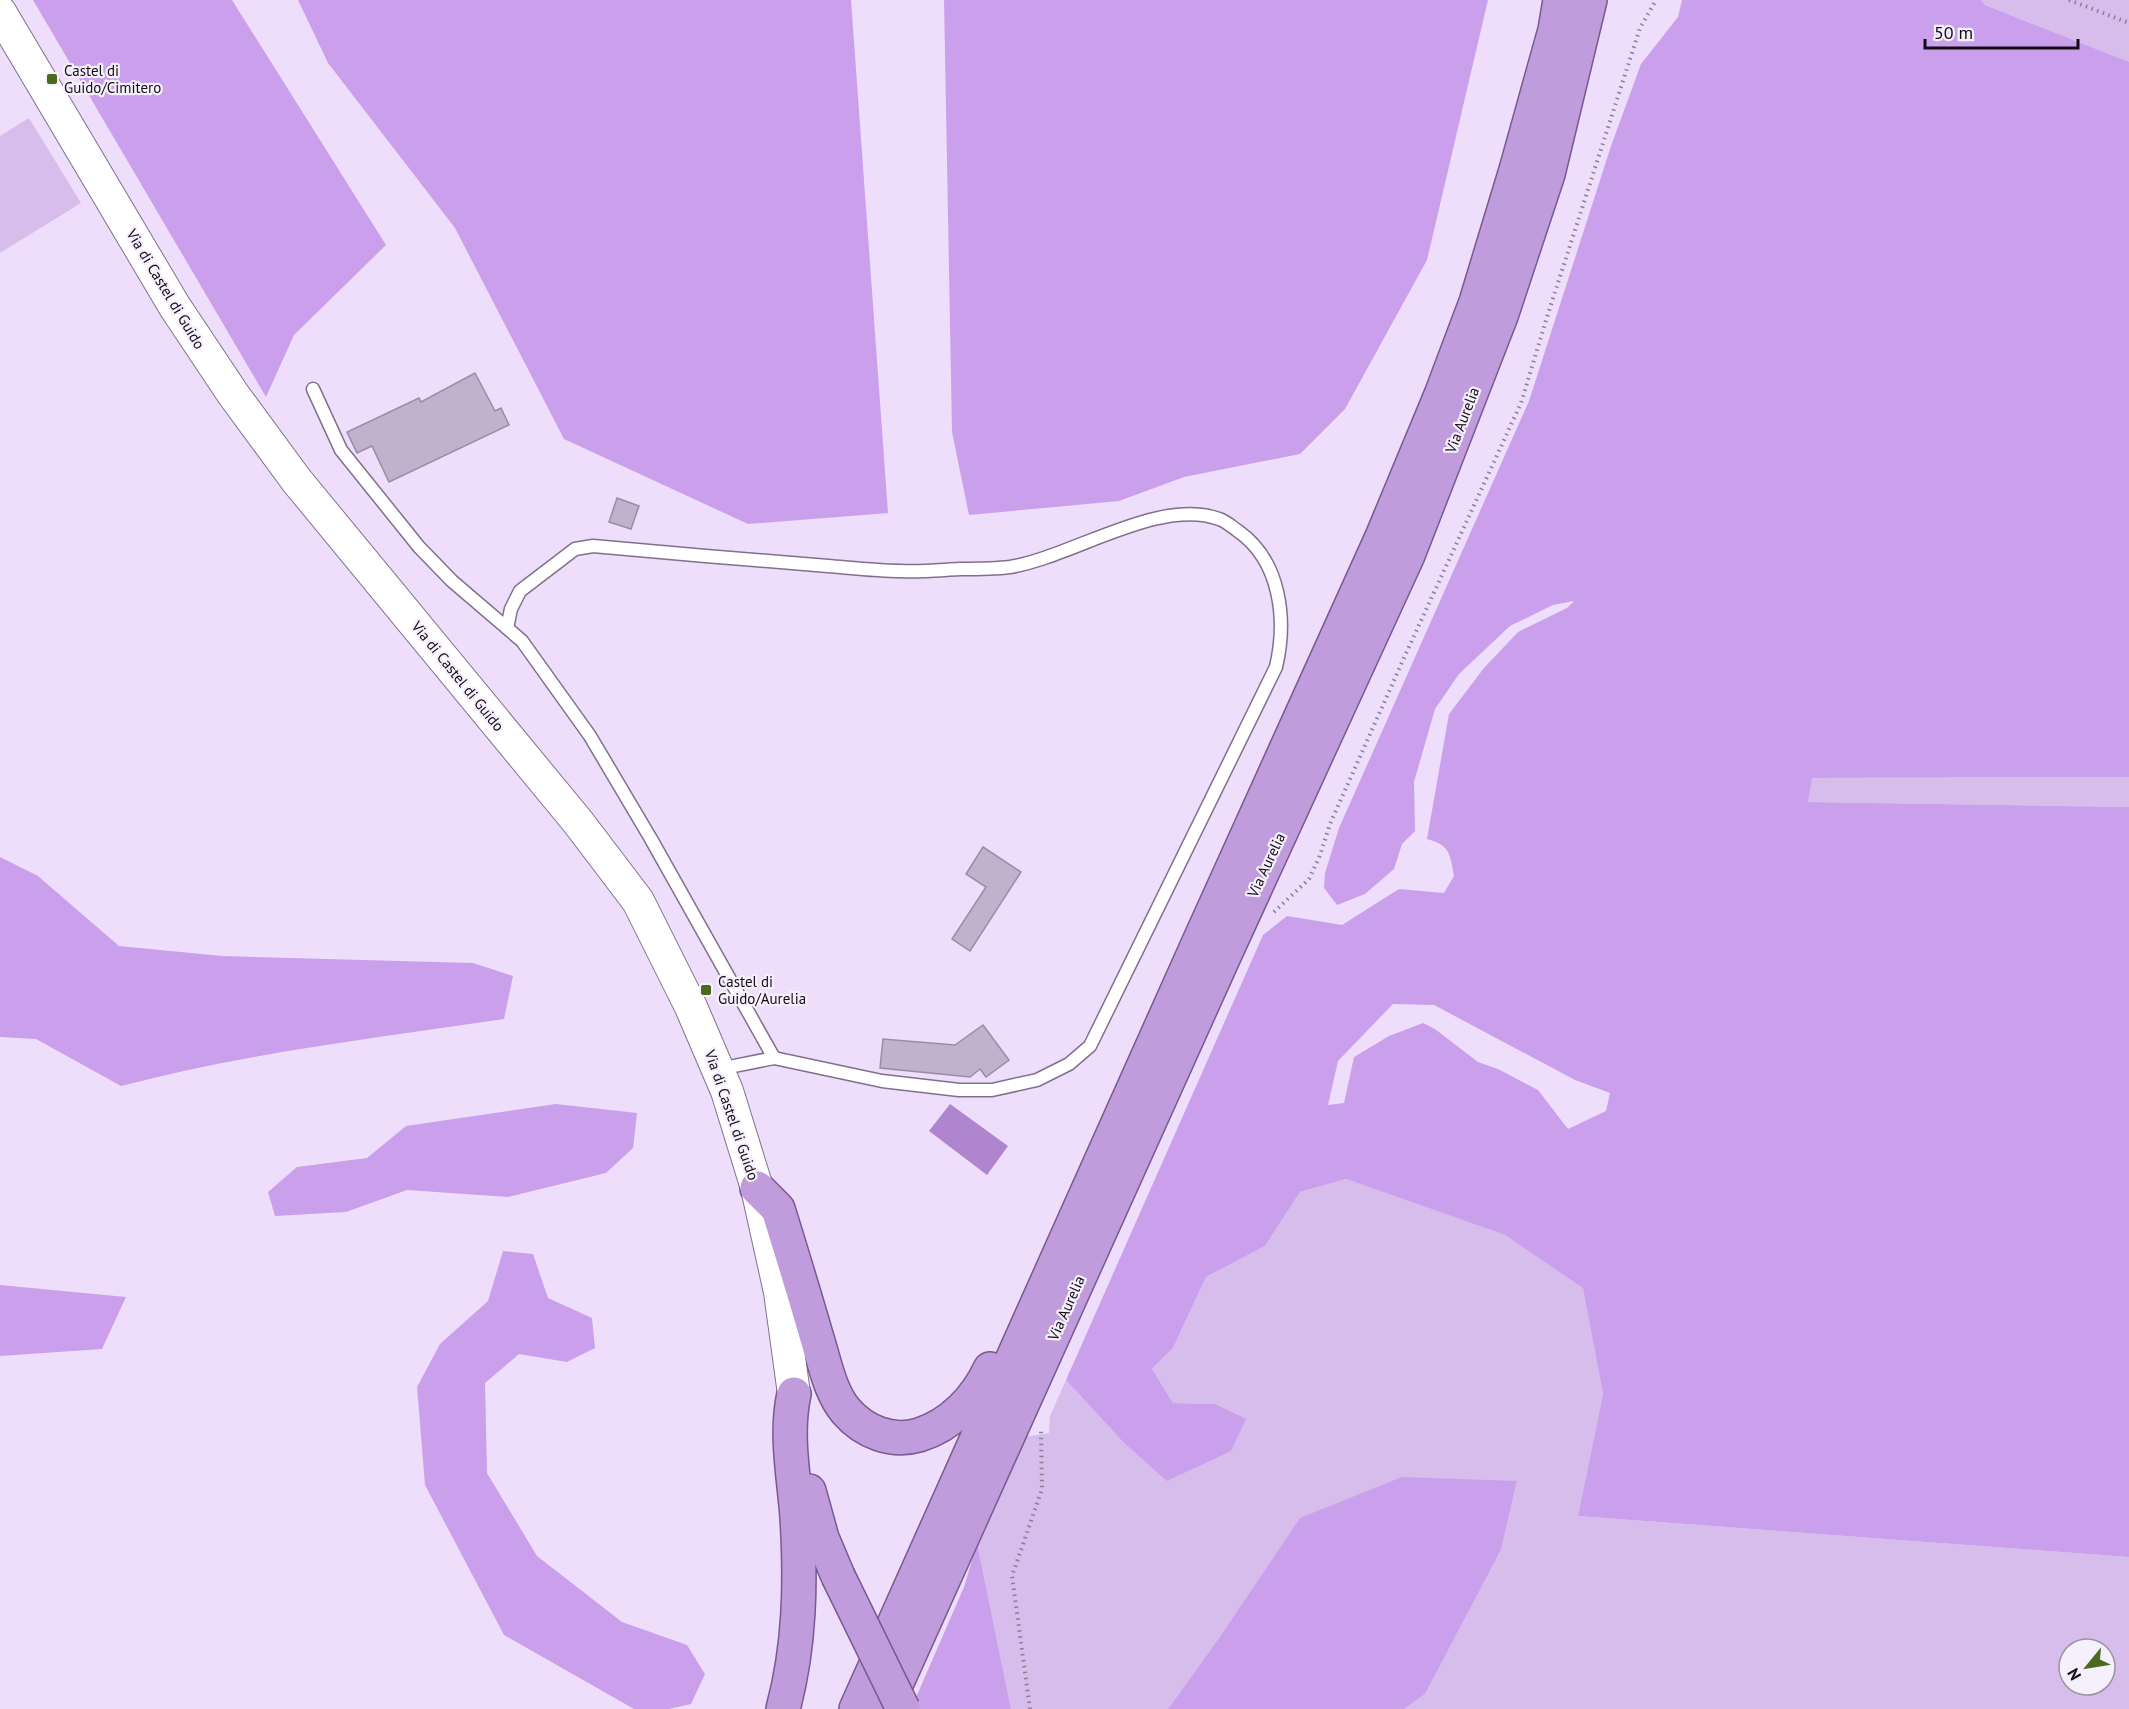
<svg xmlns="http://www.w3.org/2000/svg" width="2129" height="1709" font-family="'PT Sans',sans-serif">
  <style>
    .green { fill: #d6bdeb; fill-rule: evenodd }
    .forest { fill: #caa0ec; fill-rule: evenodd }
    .water { fill: #ae85ce }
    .building { fill: #c0b1cd; stroke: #9a8ca7; stroke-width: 1.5 }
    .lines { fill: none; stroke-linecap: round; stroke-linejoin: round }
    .service-casing { stroke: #7f718b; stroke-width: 15 }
    .tertiary-casing { stroke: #7f718b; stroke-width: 34 }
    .trunk-casing { stroke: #785991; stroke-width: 36 }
    .path { stroke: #8a7f94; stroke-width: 4; stroke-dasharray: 1.5 4.5; stroke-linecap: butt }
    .service { stroke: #fff; stroke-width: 12 }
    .tertiary { stroke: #fff; stroke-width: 32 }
    .trunk { stroke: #c09cdc; stroke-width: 33 }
    .trunk-bridge-casing { stroke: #785991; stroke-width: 36; stroke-linecap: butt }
    .trunk-bridge { stroke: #c09cdc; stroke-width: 33 }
    .poi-dot { fill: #4b6a20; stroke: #f6f0fc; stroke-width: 2 }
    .labels { text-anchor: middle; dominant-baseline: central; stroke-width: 4.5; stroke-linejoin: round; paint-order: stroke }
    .poi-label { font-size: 15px; fill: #110c16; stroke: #f6f0fc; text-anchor: start }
    .street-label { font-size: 15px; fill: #110c16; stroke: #f6f0fc }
  </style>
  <rect width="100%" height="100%" fill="#eedefc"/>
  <!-- green -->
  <g class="green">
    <path d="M1981 0H2129V62L1985 5Z"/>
    <path d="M29 118 81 203 0 253V136Z"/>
    <path d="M2129 777V807L1808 802 1811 778Z"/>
    <path d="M1346 1179 1505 1235 1583 1287 1603 1394 1578 1516 2129 1557V1709H1404L1425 1694 1501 1550 1517 1481 1224 1631 1168 1709H1011L977 1543 1025 1437 1049 1433 1050 1416 1066 1380 1124 1443 1167 1480 1215 1404 1173 1403 1152 1369 1173 1348 1206 1277 1265 1246 1300 1192ZM2069 1649H2105V1685H2069Z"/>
  </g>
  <!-- forest -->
  <g class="forest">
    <path d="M33 0H232L386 245 294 335 266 397Z"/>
    <path d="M298 0H851L888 513 748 524 564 439 455 228 328 63Z"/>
    <path d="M944 0H1488L1427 260 1345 409 1300 454 1184 477 1119 501 969 515 952 432Z"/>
    <path d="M1682 0H1981L1985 5 2129 62V777L1812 778 1808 802 2129 807V1557L1578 1516 1603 1394 1583 1288 1505 1235 1346 1179 1300 1192 1265 1246 1206 1277 1173 1348 1152 1369 1173 1403 1215 1404 1246 1419 1231 1451 1167 1481 1124 1443 1066 1380 1263 935 1287 916 1342 925 1399 889 1444 893 1454 876C1450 854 1450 845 1427 839L1449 714 1484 668 1518 632 1567 608 1574 601 1553 605 1510 626 1459 674 1435 709 1414 782 1415 831 1402 844 1394 869 1365 894 1337 905 1324 888 1325 873 1339 828 1529 401 1611 146 1641 64 1678 17ZM1393 1004 1434 1005 1575 1080 1610 1093 1606 1111 1568 1129 1538 1090 1498 1069 1478 1062 1435 1029 1423 1023 1389 1036 1354 1057 1344 1103 1328 1105 1338 1061Z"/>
    <path d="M0 857 38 876 119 946 222 956 473 963 513 976 504 1019C376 1038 247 1053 121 1086L36 1039 0 1037Z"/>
    <path d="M556 1104 637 1113 633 1148 606 1173 508 1197 407 1190 346 1212 275 1216 268 1192 297 1167 367 1158 406 1126Z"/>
    <path d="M503 1251 533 1254 548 1298 592 1318 595 1348 567 1362 519 1354 485 1383 487 1473 537 1556 622 1622 687 1645 705 1674 691 1704 669 1709H634L504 1635 425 1485 417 1387 440 1344 488 1301Z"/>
    <path d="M0 1285 126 1297 102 1349 0 1356Z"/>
    <path d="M1402 1477 1517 1481 1501 1550 1425 1694 1404 1709H1168L1224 1631 1300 1518Z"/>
    <path d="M977 1543 1011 1709H911L964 1587Z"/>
  </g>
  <!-- water -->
  <path class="water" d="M950 1104 1008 1146 987 1175 929 1131Z"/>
  <!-- building -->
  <g class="building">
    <path d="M475 373 495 411 501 408 509 425 389 482 372 446 357 453 347 432 419 398 421 402Z"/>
    <path d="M617 498 639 506 631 529 609 522Z"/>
    <path d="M983 847 1021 872 970 951 952 939 986 887 966 874Z"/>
    <path d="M983 1025 1009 1060 986 1077 980 1069 970 1077 880 1068 883 1039 955 1045Z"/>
  </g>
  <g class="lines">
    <!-- service casing -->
    <g class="service-casing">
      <g id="service">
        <path d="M313 389 341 450 419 547 452 581 522 641 590 736 651 839 774 1058"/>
        <path d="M507 628 511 609 520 591 575 549 593 546C671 553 750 560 828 566 852 568 877 571 901 571 921 572 940 570 960 569 976 569 994 569 1010 567 1072 557 1159 497 1219 519 1226 521 1232 527 1238 531 1281 561 1287 620 1276 667L1090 1046 1069 1064 1037 1080 992 1090H959L882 1081 774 1058 719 1069"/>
      </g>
    </g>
    <!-- tertiary casing -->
    <g class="tertiary-casing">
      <path id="tertiary" d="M0 12 175 307 233 394 297 481 578 822 638 901 691 1007 727 1091 757 1188 780 1292 794 1394"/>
    </g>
    <!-- trunk casing -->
    <g class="trunk-casing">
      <g id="trunk">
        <path d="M757 1188 778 1209C791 1251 804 1293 816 1335 824 1359 829 1391 846 1411 864 1432 892 1443 919 1435 951 1425 976 1399 990 1369"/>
        <path d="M809 1491 822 1538 838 1576"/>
        <path d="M783 1709C800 1646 801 1582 797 1517 794 1477 785 1434 794 1394"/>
        <path d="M856 1709 1198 944 1382 537 1441 395 1476 302 1516 170 1555 30 1560 0"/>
        <path d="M885 1709 1225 954 1408 555 1501 316 1548 174 1590 0"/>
      </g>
    </g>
    <!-- path -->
    <g class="path">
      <path d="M2069 0 2129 23"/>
      <path d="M1274 912 1309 879 1319 858 1330 824 1408 649 1521 403 1548 314 1640 28 1656 0"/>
      <path d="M1030 1709 1012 1576 1042 1489 1041 1429"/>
    </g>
    <!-- service -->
    <use href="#service" class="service"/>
    <!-- tertiary -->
    <use href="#tertiary" class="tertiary"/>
    <!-- trunk -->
    <use href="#trunk" class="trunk"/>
    <!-- trunk-bridge casing -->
    <g class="trunk-bridge-casing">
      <path id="trunk-bridge" d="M838 1576 903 1709"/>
    </g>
    <!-- trunk-bridge -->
    <use href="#trunk-bridge" class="trunk-bridge"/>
  </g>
  <!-- markers -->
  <g class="poi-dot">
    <rect x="46" y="73" width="12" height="12" rx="3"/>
    <rect x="700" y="984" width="12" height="12" rx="3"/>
  </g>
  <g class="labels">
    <!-- poi labels -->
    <g class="poi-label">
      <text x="64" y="70">Castel di<tspan x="64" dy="17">Guido/Cimitero</tspan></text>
      <text x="718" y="981">Castel di<tspan x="718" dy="17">Guido/Aurelia</tspan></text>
    </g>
    <!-- street labels -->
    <g class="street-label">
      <text transform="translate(166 289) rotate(59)">Via di Castel di Guido</text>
      <text transform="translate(1462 420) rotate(-69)">Via Aurelia</text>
      <text transform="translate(458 676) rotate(51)">Via di Castel di Guido</text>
      <text transform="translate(1266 865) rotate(-65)">Via Aurelia</text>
      <text transform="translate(732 1115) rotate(71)">Via di Castel di Guido</text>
      <text transform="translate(1066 1308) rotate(-66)">Via Aurelia</text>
    </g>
  </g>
  <!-- north arrow -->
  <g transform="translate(2087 1667) rotate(240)"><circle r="28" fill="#f6f0fc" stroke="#9a95a0" stroke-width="1.5"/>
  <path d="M0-4.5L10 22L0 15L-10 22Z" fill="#4b6a20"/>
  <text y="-9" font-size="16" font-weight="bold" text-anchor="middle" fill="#110c16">N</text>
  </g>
  <!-- scale -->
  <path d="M1925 39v9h153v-9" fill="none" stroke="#110c16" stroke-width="3"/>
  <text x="1934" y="39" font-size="18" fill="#110c16" stroke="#f6f0fc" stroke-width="4.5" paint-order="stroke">50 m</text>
</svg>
